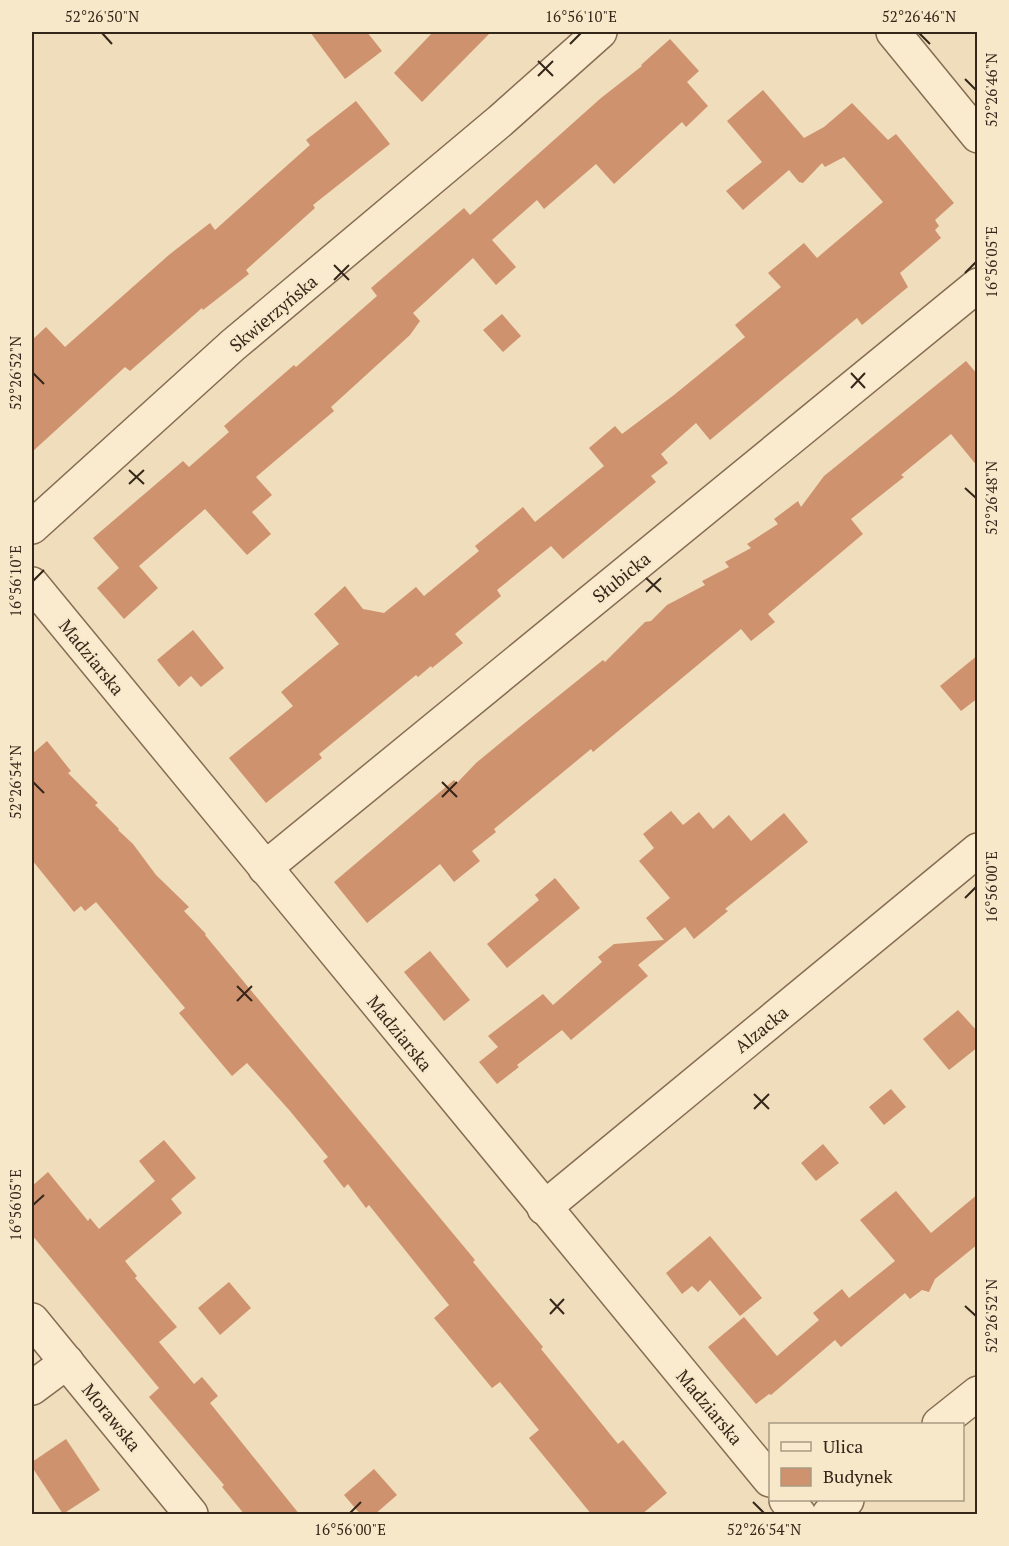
<svg xmlns="http://www.w3.org/2000/svg" width="1009" height="1546" font-family="'PT Serif',serif">
  <style>
    .building { fill: #cf926e }
    .lines { fill: none; stroke-linecap: round; stroke-linejoin: round }
    .minor-casing { stroke: #876c54; stroke-width: 36 }
    .minor { stroke: #faebce; stroke-width: 33 }
    .ticks { fill: none; stroke: #35261a; stroke-width: 2 }
    .labels { text-anchor: middle; dominant-baseline: central; stroke-width: 4.5; stroke-linejoin: round; paint-order: stroke }
    .street-label { font-size: 18px; fill: #35261a; stroke: #f7e8ca }
    .neatline { fill: none; stroke: #35261a; stroke-width: 2 }
    .ticks-label { font-size: 15px; text-anchor: middle; fill: #35261a }
  </style>
  <rect width="100%" height="100%" fill="#efddbb"/>
  <!-- building -->
  <g class="building">
    <path d="M310 32H367L382 51 345 79Z"/>
    <path d="M433 32H491L422 102 394 73Z"/>
    <path d="M670 39 699 71 687 82 708 106 686 127 682 122 614 184 596 164 544 209 537 200 492 240 516 267 496 285 473 258 413 313 420 321 410 335 331 407 334 411 256 477 272 495 252 512 271 534 247 555 205 509 139 566 158 588 124 619 97 588 119 568 93 538 183 461 189 467 229 432 224 426 240 412 294 365 296 367 377 296 371 288 464 208 470 215 601 98 642 66 641 65Z"/>
    <path d="M763 90 804 138 824 127 852 103 888 140 896 134 954 203 935 220 939 226 935 230 941 238 900 273 908 287 862 325 857 318 710 440 696 423 661 454 668 463 651 476 656 482 563 559 551 546 497 590 501 596 455 634 463 643 432 668 431 666 418 677 416 675 319 754 322 758 266 803 229 758 293 706 281 692 339 644 314 614 345 586 363 609 384 613 416 587 424 596 479 551 475 546 523 507 535 522 604 466 589 448 615 426 622 434 674 395 745 337 735 325 781 287 768 273 804 243 817 258 883 202 844 157 825 167 822 163 803 183 799 182 789 170 743 210 726 191 762 162 727 121Z"/>
    <path d="M356 101 390 144 313 205 315 208 246 270 249 274 203 310 202 308 130 371 125 367 32 452V340L46 327 65 347 170 254 210 223 215 230 310 145 306 140Z"/>
    <path d="M502 314 521 336 503 352 483 330Z"/>
    <path d="M966 361 978 375V467L951 434 901 475 904 477 851 519 863 534 768 614 775 622 751 641 741 629 593 752 591 749 494 829 496 832 472 851 480 861 454 882 440 864 367 923 334 882 454 780 457 783 476 763 526 722 603 660 605 662 645 622 651 621 667 605 705 585 702 581 729 567 725 562 751 548 747 544 778 524 774 519 798 501 801 507 824 476Z"/>
    <path d="M193 630 224 668 201 687 191 676 179 687 157 660Z"/>
    <path d="M978 655V698L961 711 940 686Z"/>
    <path d="M47 741 71 771 68 773 98 803 95 805 119 829 118 830 133 844 156 875 189 907 184 911 206 934 205 935 475 1260 473 1262 543 1347 541 1349 580 1397 618 1444 623 1440 667 1493 641 1515H592L529 1438 539 1430 500 1382 492 1388 434 1318 449 1305 369 1205 366 1208 348 1184 344 1188 323 1161 328 1157 290 1111 247 1063 232 1076 179 1013 185 1008 96 902 85 911 81 906 74 912 32 860V754Z"/>
    <path d="M671 811 683 825 699 812 713 829 729 815 751 841 784 813 808 842 725 909 728 911 694 939 685 927 638 965 648 976 571 1040 562 1030 517 1065 519 1067 497 1084 479 1062 498 1047 488 1036 543 994 553 1005 602 962 598 957 614 944 664 940 646 918 670 898 639 861 654 848 643 834Z"/>
    <path d="M555 878 580 908 507 968 487 944 539 900 535 895Z"/>
    <path d="M430 951 470 1000 444 1021 404 972Z"/>
    <path d="M958 1010 978 1032V1047L949 1070 923 1039Z"/>
    <path d="M891 1089 906 1107 884 1125 869 1107Z"/>
    <path d="M164 1140 196 1178 171 1199 182 1213 125 1261 137 1276 135 1278 177 1327 159 1342 194 1384 202 1377 218 1396 210 1403 300 1515H245L222 1487 224 1485 149 1397 159 1388 32 1235V1186L48 1172 88 1221 90 1218 99 1229 155 1181 139 1161Z"/>
    <path d="M823 1144 839 1163 816 1181 801 1163Z"/>
    <path d="M896 1191 931 1233 978 1194V1244L935 1279 929 1292 922 1290 910 1299 905 1293 841 1347 835 1340 771 1395 769 1394 756 1404 708 1347 744 1317 777 1356 819 1320 813 1313 842 1289 849 1298 895 1261 860 1220Z"/>
    <path d="M710 1236 762 1298 740 1316 710 1280 698 1292 692 1286 682 1294 666 1273Z"/>
    <path d="M229 1282 251 1308 220 1335 198 1308Z"/>
    <path d="M66 1439 100 1490 63 1514 32 1467V1462Z"/>
    <path d="M374 1469 397 1495 374 1515H361L344 1495Z"/>
  </g>
  <g class="lines">
    <!-- minor casing -->
    <g class="minor-casing">
      <g id="minor">
        <path d="M893 32 978 136"/>
        <path d="M32 527 233 345 500 121 600 32"/>
        <path d="M32 584 770 1480"/>
        <path d="M265 868 978 285"/>
        <path d="M544 1208 978 850"/>
        <path d="M32 1320 191 1514"/>
        <path d="M32 1388 67 1362"/>
        <path d="M939 1424 978 1393"/>
        <path d="M786 1500 799 1514"/>
        <path d="M829 1514 847 1500"/>
      </g>
    </g>
    <!-- minor -->
    <use href="#minor" class="minor"/>
  </g>
  <!-- ticks -->
  <path class="ticks" d="M102 33 112 44M919 33 930 44M570 44 581 33M538 61 553 76M538 76 553 61M965 79 976 90M334 265 349 280M965 273 976 262M334 280 349 265M33 373 44 384M851 373 865 388M851 388 865 373M129 470 144 484M129 484 144 470M965 488 976 498M646 578 661 592M33 581 44 570M646 592 661 578M33 782 44 793M442 782 457 797M442 797 457 782M965 898 976 887M237 986 252 1001M237 1001 252 986M754 1094 769 1109M754 1109 769 1094M33 1205 44 1195M550 1299 564 1314M965 1306 976 1316M550 1314 564 1299M753 1502 764 1513M350 1513 361 1502"/>
  <g class="labels">
    <!-- street labels -->
    <g class="street-label">
      <text transform="translate(273 313) rotate(-40)">Skwierzyńska</text>
      <text transform="translate(621 577) rotate(-39)">Słubicka</text>
      <text transform="translate(92 657) rotate(51)">Madziarska</text>
      <text transform="translate(761 1029) rotate(-39)">Alzacka</text>
      <text transform="translate(400 1033) rotate(51)">Madziarska</text>
      <text transform="translate(710 1407) rotate(50)">Madziarska</text>
      <text transform="translate(112 1417) rotate(51)">Morawska</text>
    </g>
  </g>
  <!-- border -->
  <rect width="1009" height="1546" fill="none" stroke="#f7e8ca" stroke-width="66"/>
  <!-- legend -->
  <rect x="769" y="1423" width="195" height="78" fill="#f7e8ca" stroke="#a99a84" stroke-width="1.5"/>
  <rect x="781" y="1442" width="30" height="9" fill="#faebce" stroke="#a99a84" stroke-width="1.5"/>
  <text x="823" y="1453" font-size="18" fill="#35261a">Ulica</text>
  <rect x="781" y="1468" width="30" height="18" fill="#cf926e" stroke="#a99a84" stroke-width="1.5"/>
  <text x="823" y="1483" font-size="18" fill="#35261a">Budynek</text>
  <rect x="33" y="33" width="943" height="1480" class="neatline"/>
  <g class="ticks-label">
    <text x="102" y="22">52°26'50"N</text>
    <text x="581" y="22">16°56'10"E</text>
    <text x="919" y="22">52°26'46"N</text>
    <text transform="translate(992 90) rotate(-90)" y="5">52°26'46"N</text>
    <text transform="translate(992 262) rotate(-90)" y="5">16°56'05"E</text>
    <text transform="translate(16 373) rotate(-90)" y="5">52°26'52"N</text>
    <text transform="translate(992 498) rotate(-90)" y="5">52°26'48"N</text>
    <text transform="translate(16 581) rotate(-90)" y="5">16°56'10"E</text>
    <text transform="translate(16 782) rotate(-90)" y="5">52°26'54"N</text>
    <text transform="translate(992 887) rotate(-90)" y="5">16°56'00"E</text>
    <text transform="translate(16 1205) rotate(-90)" y="5">16°56'05"E</text>
    <text transform="translate(992 1316) rotate(-90)" y="5">52°26'52"N</text>
    <text x="350" y="1535">16°56'00"E</text>
    <text x="764" y="1535">52°26'54"N</text>
  </g>
</svg>
